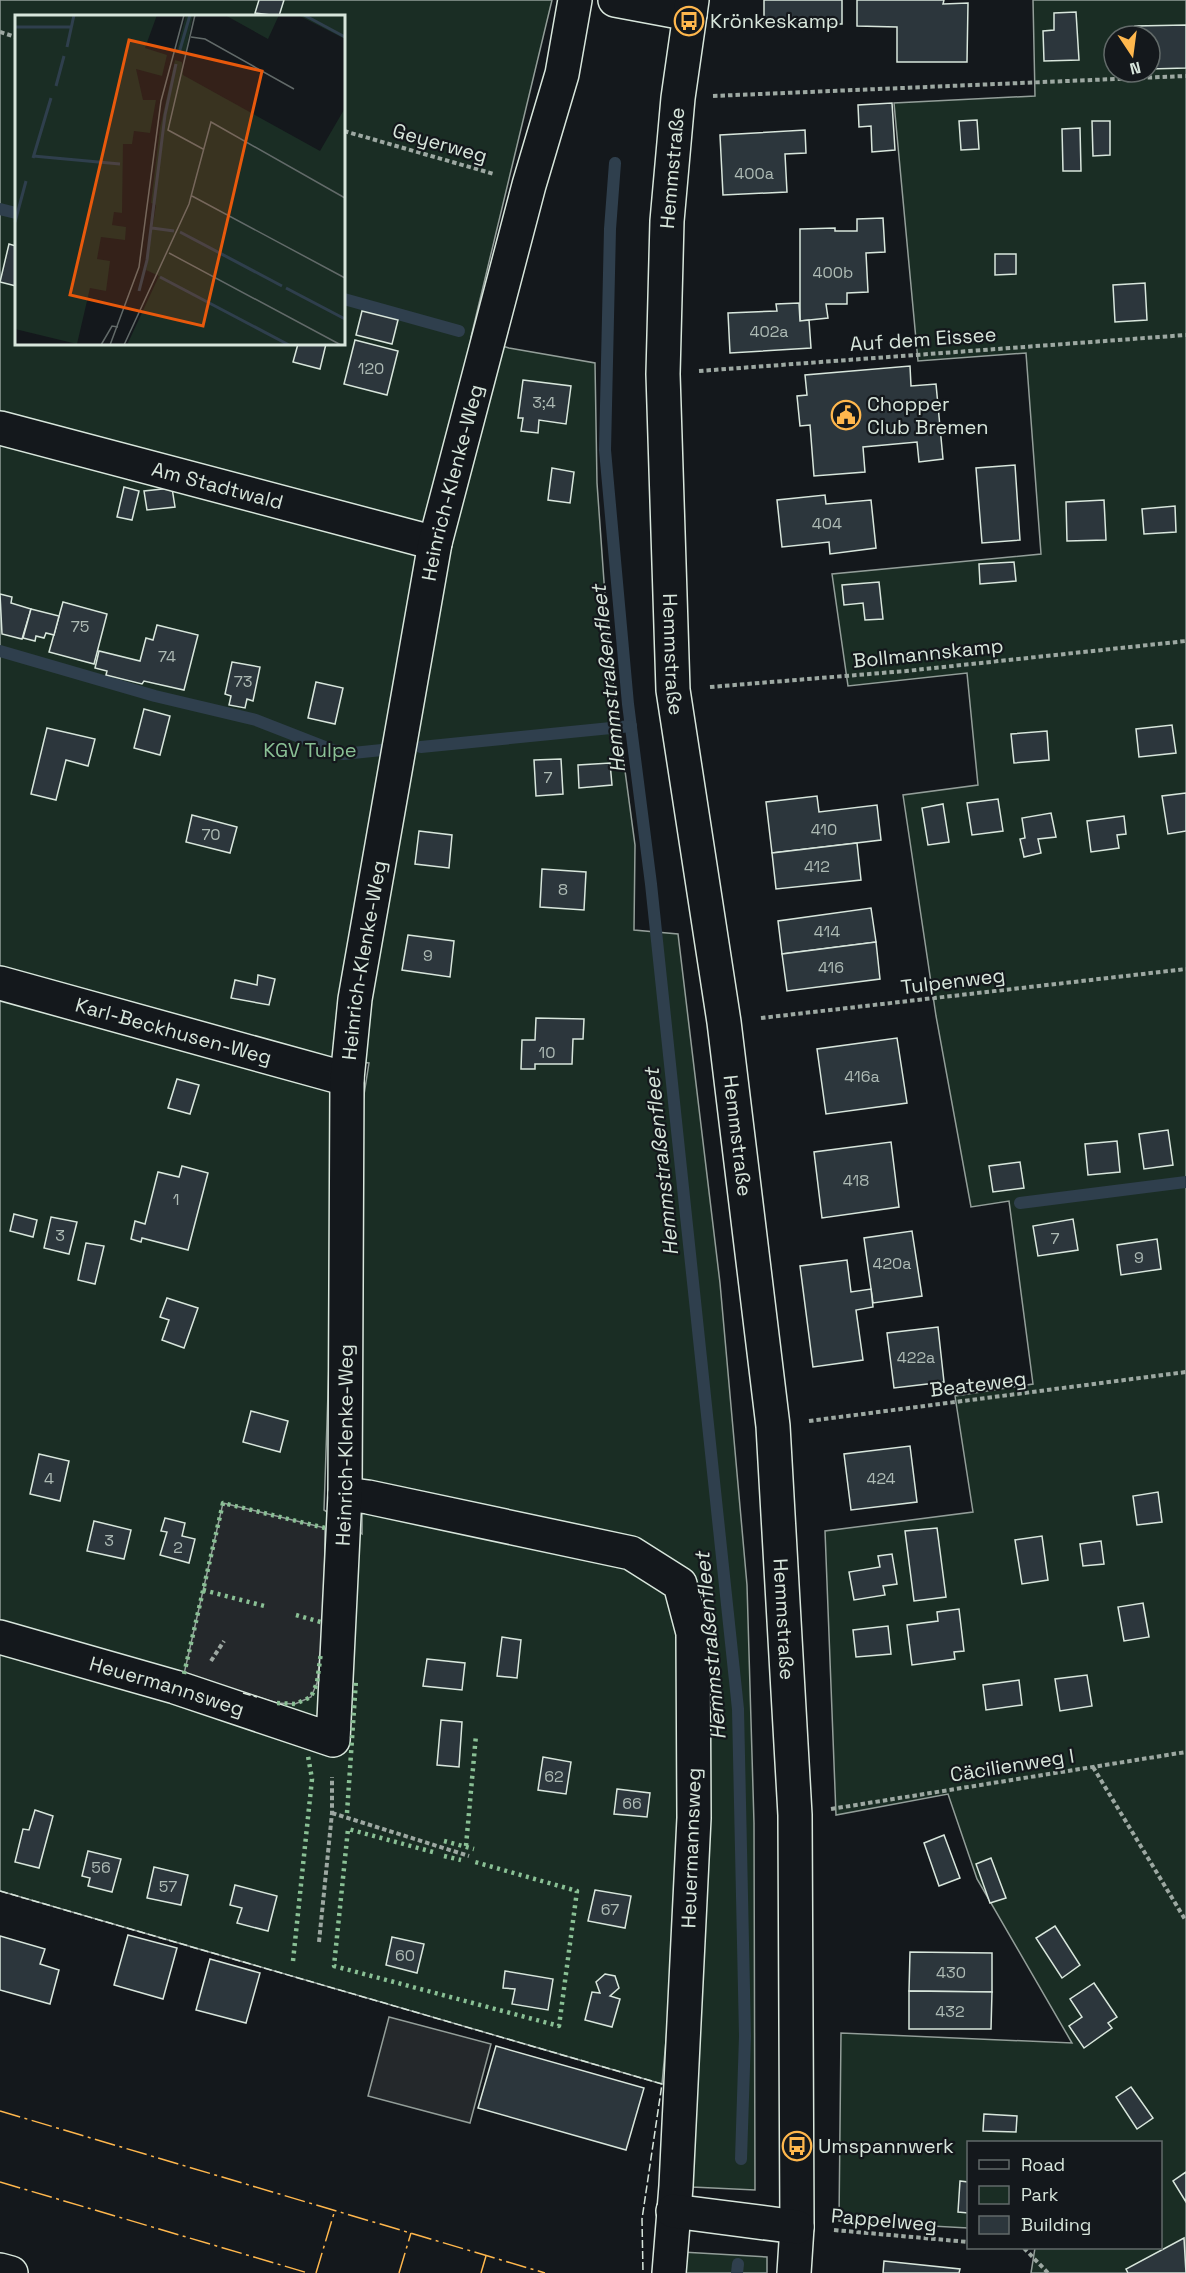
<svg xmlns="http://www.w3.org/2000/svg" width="1186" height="2273" font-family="'Space Grotesk',sans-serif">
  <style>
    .green { fill: #1a2d24; stroke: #939e99; stroke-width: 1.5; fill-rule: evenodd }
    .parking { fill: #24282b; stroke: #939e99; stroke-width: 1.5 }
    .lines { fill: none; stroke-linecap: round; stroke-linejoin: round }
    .stream { stroke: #2f3f4d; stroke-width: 12 }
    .building { fill: #2c363c; stroke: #d8e6dc; stroke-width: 1.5 }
    .minor-casing { stroke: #d8e6dc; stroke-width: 36 }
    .path { stroke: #9da8a2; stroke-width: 4; stroke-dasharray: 4.5 3; stroke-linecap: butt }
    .minor { stroke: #14181c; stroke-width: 33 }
    .hedge { stroke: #8ac095; stroke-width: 4.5; stroke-dasharray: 3 4.5; stroke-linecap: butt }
    .fence { stroke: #d8e6dc; stroke-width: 1.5; stroke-dasharray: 8 3; stroke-linecap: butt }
    .power { stroke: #ffb74d; stroke-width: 1.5; stroke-dasharray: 21 4.5 3 4.5; stroke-linecap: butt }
    .labels { text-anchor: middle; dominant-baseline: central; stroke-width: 4.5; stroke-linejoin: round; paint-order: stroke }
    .number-label { font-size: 16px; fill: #adbab4 }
    .poi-label { font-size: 20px; fill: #d8e6dc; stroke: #14181c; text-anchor: start }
    .street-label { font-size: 20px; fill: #d8e6dc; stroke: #14181c }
    .park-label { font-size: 20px; fill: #8ac095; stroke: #14181c }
    .water-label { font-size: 21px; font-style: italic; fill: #d8e6dc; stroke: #14181c }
    .inset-river { fill: none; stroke: #2f3f4d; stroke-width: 3 }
    .inset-road { fill: none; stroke: #626a69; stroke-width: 1.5 }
    .view { fill: #e8590c; fill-opacity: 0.15; stroke: #e8590c; stroke-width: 3 }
    .inset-edge { fill: none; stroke: #d8e6dc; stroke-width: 3 }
  </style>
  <rect width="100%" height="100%" fill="#14181c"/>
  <!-- green -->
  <g class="green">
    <path d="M0 0H552L471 337 509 348 595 363 597 483 609 652 635 845 634 930 678 934 720 1283 747 1585 754 1823 755 2190 692 2187 676 1932 662 2084 0 1891ZM16 16H344V344H16ZM334 1059 369 1063 363 1101 362 1534 324 1510 332 1276Z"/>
    <path d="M1033 0H1186V2273H1031L1035 2248H1160V2142H968V2228L839 2221 841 2033 1072 2043 977 1879 948 1794 836 1815 825 1531 973 1512 955 1396 1033 1384 1009 1201 971 1207 936 1016 903 795 978 785 967 673 848 686 832 574 1041 554 1026 353 918 361 894 103 1035 96ZM1114 36H1150V72H1114Z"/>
    <path d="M682 2252 767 2257V2273H683Z"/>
  </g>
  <!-- parking -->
  <g class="parking">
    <path d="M223 1503 325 1528 324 1622 317 1683 311 1697 295 1704 277 1703 184 1674Z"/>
    <path d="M389 2017 491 2044 470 2123 368 2096Z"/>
  </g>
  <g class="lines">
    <!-- stream -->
    <g class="stream">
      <path d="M615 163 610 229 605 450 628 704 651 884 738 1709 745 2036 741 2159"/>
      <path d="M0 209 16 213"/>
      <path d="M344 299 459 331"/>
      <path d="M0 651 155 696 256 720 343 754 382 750"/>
      <path d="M421 747 631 726"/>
      <path d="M1020 1203 1186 1182"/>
      <path d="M737 2273 738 2264"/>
    </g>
  </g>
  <!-- building -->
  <g class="building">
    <path d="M259 0H284L279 16 255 13Z"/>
    <path d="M764 0H842V24H827V27H764Z"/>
    <path d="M857 0H944L943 4 968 3 967 62H897V27L857 26Z"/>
    <path d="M1076 12 1079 60 1044 61 1043 31 1054 30V13Z"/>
    <path d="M1186 25V68L1150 69V36H1136L1135 26Z"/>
    <path d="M892 103 895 150 872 152 871 126 859 127 858 105Z"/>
    <path d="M977 120 979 149 961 150 959 121Z"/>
    <path d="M1092 121H1110V155L1093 156Z"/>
    <path d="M1080 128 1081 171H1063L1062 129Z"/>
    <path d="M805 130 806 153 785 154 787 192 723 195 720 135Z"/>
    <path d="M883 218 885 252 866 253 868 292 847 293V304H826L828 318 800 321V229L835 228V231H857V219Z"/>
    <path d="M9 244 16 246V286L0 282Z"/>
    <path d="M995 254H1016V274L995 275Z"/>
    <path d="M1145 283 1147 320 1115 322 1113 285Z"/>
    <path d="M799 303 800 321 809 320 811 348 730 353 728 313 777 311 776 304Z"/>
    <path d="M362 311 398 320 392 344 356 335Z"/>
    <path d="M355 340 398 351 387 395 344 384Z"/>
    <path d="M298 344H326L320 369 293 362Z"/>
    <path d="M910 366 911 386 936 384 943 459 919 462 917 442 863 447 865 472 814 476 810 425 800 426 797 396 807 395 805 375Z"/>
    <path d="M523 380 571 386 566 424 539 420 538 433 521 431 523 418H518Z"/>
    <path d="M1015 465 1020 540 982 543 976 468Z"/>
    <path d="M552 468 574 472 570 503 548 500Z"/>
    <path d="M124 487 139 491 132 520 117 517Z"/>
    <path d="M172 488 175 507 147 510 144 491Z"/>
    <path d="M825 495 826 504 871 500 876 548 830 554 829 542 782 547 777 500Z"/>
    <path d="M1104 500 1106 540 1067 541 1066 502Z"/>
    <path d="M1175 506 1176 532 1144 534 1142 509Z"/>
    <path d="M1014 562 1016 581 980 584 979 564Z"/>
    <path d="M879 582 883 619 865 620 863 603 844 605 842 585Z"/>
    <path d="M0 594 12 597 11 603 31 609 22 639 2 634Z"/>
    <path d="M63 602 107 614 94 664 49 652Z"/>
    <path d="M31 609 59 616 54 635 46 633 44 638 36 636 35 641 23 638Z"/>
    <path d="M157 625 198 635 184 690 144 681 142 684 106 675 107 671 95 668 99 651 140 661 146 638 153 640Z"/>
    <path d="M232 662 260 667 253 701 247 699 245 708 229 705 231 696 225 694Z"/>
    <path d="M316 682 343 688 335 724 308 718Z"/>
    <path d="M144 709 170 716 160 755 134 748Z"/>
    <path d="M1172 725 1176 753 1139 757 1136 729Z"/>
    <path d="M47 728 95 739 88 766 66 760 56 800 31 794Z"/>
    <path d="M1047 731 1049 760 1014 763 1011 734Z"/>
    <path d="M561 759 563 794 536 796 534 760Z"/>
    <path d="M610 763 612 785 579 788 578 765Z"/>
    <path d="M1186 793V831L1168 834 1162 796Z"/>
    <path d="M817 796 819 812 877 805 881 840 772 853 766 802Z"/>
    <path d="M998 799 1003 831 972 835 967 803Z"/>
    <path d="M943 804 949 842 928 845 922 808Z"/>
    <path d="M1051 813 1056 837 1038 839 1041 853 1024 857 1020 839 1025 838 1022 818Z"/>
    <path d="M192 815 237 827 230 853 186 842Z"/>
    <path d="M1124 816 1126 834 1117 835 1119 848 1091 852 1087 821Z"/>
    <path d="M419 831 452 835 449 868 415 864Z"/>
    <path d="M857 843 861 880 776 889 772 853Z"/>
    <path d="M542 869 586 872 584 910 540 907Z"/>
    <path d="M871 908 876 942 782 954 778 921Z"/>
    <path d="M408 935 454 941 450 977 402 970Z"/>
    <path d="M876 942 880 979 787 991 782 954Z"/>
    <path d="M258 975 275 979 269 1005 231 998 235 980 257 985Z"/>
    <path d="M536 1018 584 1019 583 1039H573L572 1064H535V1069H521L522 1040H535Z"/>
    <path d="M897 1038 907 1103 826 1114 817 1049Z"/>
    <path d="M177 1079 199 1085 190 1114 168 1108Z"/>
    <path d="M1168 1130 1173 1165 1144 1169 1139 1134Z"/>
    <path d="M1117 1141 1120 1172 1088 1175 1085 1144Z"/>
    <path d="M891 1142 899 1207 822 1218 814 1152Z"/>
    <path d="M1020 1162 1024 1188 993 1192 989 1166Z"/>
    <path d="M182 1166 208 1173 188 1250 142 1238 141 1242 131 1239 135 1221 145 1224 158 1172 179 1177Z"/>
    <path d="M14 1214 37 1220 33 1237 10 1231Z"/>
    <path d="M51 1217 77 1222 69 1254 44 1248Z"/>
    <path d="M1073 1219 1078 1250 1038 1256 1033 1226Z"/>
    <path d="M912 1231 922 1296 873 1303 864 1238Z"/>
    <path d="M1157 1239 1161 1269 1121 1275 1117 1245Z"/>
    <path d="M86 1243 104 1246 95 1284 78 1280Z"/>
    <path d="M847 1260 851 1292 871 1289 873 1307 856 1310 863 1360 813 1367 800 1266Z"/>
    <path d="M167 1298 198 1308 184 1348 162 1340 169 1320 160 1317Z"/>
    <path d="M938 1327 944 1382 894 1388 887 1333Z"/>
    <path d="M251 1411 288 1421 280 1452 243 1442Z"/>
    <path d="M910 1446 917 1502 851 1510 844 1454Z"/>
    <path d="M39 1454 69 1461 60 1501 30 1494Z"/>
    <path d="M1158 1492 1162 1522 1137 1525 1133 1496Z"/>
    <path d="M165 1518 185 1523 182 1536 195 1539 189 1563 160 1555 167 1532 161 1531Z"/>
    <path d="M94 1521 131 1530 124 1559 87 1551Z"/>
    <path d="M937 1528 946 1597 914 1601 905 1531Z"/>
    <path d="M1042 1536 1048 1580 1022 1584 1015 1540Z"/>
    <path d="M1101 1541 1104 1564 1083 1566 1080 1544Z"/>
    <path d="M892 1554 897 1584 883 1586 885 1595 854 1600 849 1572 880 1567 878 1556Z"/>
    <path d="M1143 1603 1149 1637 1124 1641 1118 1607Z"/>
    <path d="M959 1609 964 1651 954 1652 955 1659 912 1665 907 1625 938 1621 937 1612Z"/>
    <path d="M888 1626 891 1654 856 1657 853 1630Z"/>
    <path d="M502 1637 521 1640 517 1678 497 1676Z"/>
    <path d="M427 1659 465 1663 462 1690 423 1686Z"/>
    <path d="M1087 1675 1092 1706 1060 1711 1055 1679Z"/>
    <path d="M1019 1680 1022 1705 986 1710 983 1685Z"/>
    <path d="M441 1720 462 1722 459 1767 437 1765Z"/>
    <path d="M543 1757 571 1762 566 1794 538 1790Z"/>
    <path d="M617 1789 650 1793 647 1817 614 1814Z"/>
    <path d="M35 1810 53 1816 39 1868 15 1862 23 1829 29 1830Z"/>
    <path d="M944 1835 960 1878 939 1886 924 1843Z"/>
    <path d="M88 1851 121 1859 112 1892 88 1886 90 1878 82 1876Z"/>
    <path d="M991 1858 1006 1898 990 1903 976 1864Z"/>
    <path d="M154 1867 188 1875 181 1905 147 1898Z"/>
    <path d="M235 1885 277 1896 268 1931 237 1923 242 1908 230 1905Z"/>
    <path d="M595 1890 631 1896 625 1928 588 1921Z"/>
    <path d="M1055 1926 1080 1965 1062 1978 1036 1938Z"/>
    <path d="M128 1935 177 1948 163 1999 114 1985Z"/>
    <path d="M0 1936 45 1949 40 1964 59 1970 50 2004 0 1990Z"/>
    <path d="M392 1937 424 1944 417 1973 386 1965Z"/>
    <path d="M910 1952 992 1953V1992L909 1991Z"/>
    <path d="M210 1959 260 1973 246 2023 196 2010Z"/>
    <path d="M505 1971 553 1979 548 2010 512 2004 515 1989 503 1988Z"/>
    <path d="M605 1974 615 1976 619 1988 610 1996 620 1999 612 2027 585 2020 592 1992 600 1993 596 1982Z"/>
    <path d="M1094 1983 1117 2017 1108 2023 1112 2028 1084 2048 1069 2026 1082 2017 1070 1999Z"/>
    <path d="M909 1991 992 1992 991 2029H909Z"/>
    <path d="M496 2046 644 2088 626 2150 478 2108Z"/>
    <path d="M1131 2087 1153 2118 1137 2129 1116 2097Z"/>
    <path d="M984 2114 1017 2116 1016 2132 983 2131Z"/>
    <path d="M1186 2172V2202L1173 2181Z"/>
    <path d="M960 2181 968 2182V2213L958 2212Z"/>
    <path d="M1184 2238 1186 2273H1128L1126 2269Z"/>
    <path d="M884 2261 960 2269 959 2273H883Z"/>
  </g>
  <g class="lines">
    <!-- minor casing -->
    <g class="minor-casing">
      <g id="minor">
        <path d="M615 0 690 14"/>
        <path id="s1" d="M692 0 678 98 667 221 663 374 673 690 724 1022 773 1426 795 1815 797 2227 794 2273"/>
        <path id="s2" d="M0 428 435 543"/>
        <path id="s3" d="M0 983 347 1079"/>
        <path d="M345 1494 368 1497 631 1553 680 1584 693 1633 694 1818 676 2186 669 2273"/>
        <path id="s4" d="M0 1637 175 1687 333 1740 345 1494 347 1079 355 999 435 543 529 185 562 74 575 0"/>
        <path d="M673 2211 797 2227"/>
        <path d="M0 2270 11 2273"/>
      </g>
    </g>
    <!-- path -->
    <g class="path">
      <path d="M0 32 16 37"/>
      <path d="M713 96 1186 76"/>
      <path d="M344 131 494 174"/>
      <path d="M699 371 1186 335"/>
      <path d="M710 687 906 671 1186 641"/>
      <path d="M761 1018 1186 969"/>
      <path d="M809 1421 1186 1372"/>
      <path d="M211 1661 224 1641"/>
      <path d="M1093 1767 1186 1921"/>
      <path d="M831 1809 1186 1752"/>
      <path d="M332 1813 469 1856"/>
      <path d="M319 1942 332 1813V1777"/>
      <path d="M834 2230 968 2242"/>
      <path d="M1024 2248 1048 2273"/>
    </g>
    <!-- minor -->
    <use href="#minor" class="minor"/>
    <!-- hedge -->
    <g class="hedge">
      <path d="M203 1590 268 1607"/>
      <path d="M296 1615 324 1623"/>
      <path d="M184 1674 223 1503 325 1528"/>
      <path d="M277 1703 295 1704 311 1697 317 1683 321 1652"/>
      <path d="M347 1813 356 1680"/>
      <path d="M444 1841 474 1849"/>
      <path d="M466 1846 476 1735"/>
      <path d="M433 1852 348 1829 334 1966 559 2026 577 1891 475 1862"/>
      <path d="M444 1856 461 1860"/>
      <path d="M293 1961 312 1779 308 1756"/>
    </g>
    <!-- fence -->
    <g class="fence">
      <path d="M243 1693 257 1697"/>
      <path d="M0 1891 662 2084 642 2219 643 2273"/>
    </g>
    <!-- power -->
    <g class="power">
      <path d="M0 2111 545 2273"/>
      <path d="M0 2182 308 2273"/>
      <path d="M316 2273 335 2210"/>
      <path d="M399 2273 411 2233"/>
      <path d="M481 2273 486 2256"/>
    </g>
  </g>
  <!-- icons -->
  <defs>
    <g id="bus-ring" transform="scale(1.5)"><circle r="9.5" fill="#14181c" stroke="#ffb74d" stroke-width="1.5"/><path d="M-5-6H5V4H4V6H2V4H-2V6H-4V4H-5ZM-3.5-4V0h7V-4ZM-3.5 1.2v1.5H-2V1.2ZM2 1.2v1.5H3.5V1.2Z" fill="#ffb74d"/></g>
    <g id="civic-ring" transform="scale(1.5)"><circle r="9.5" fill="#14181c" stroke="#ffb74d" stroke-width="1.5"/><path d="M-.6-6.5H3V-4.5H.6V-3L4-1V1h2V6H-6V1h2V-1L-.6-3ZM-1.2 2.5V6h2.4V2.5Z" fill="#ffb74d"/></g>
  </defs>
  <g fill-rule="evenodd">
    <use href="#bus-ring" x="689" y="21"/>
    <use href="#civic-ring" x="846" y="415"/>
    <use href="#bus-ring" x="797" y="2146"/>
  </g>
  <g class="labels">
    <!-- number labels -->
    <g class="number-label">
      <text x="754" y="173">400a</text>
      <text x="833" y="272">400b</text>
      <text x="769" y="331">402a</text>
      <text x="371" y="368">120</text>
      <text x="544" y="402">3;4</text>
      <text x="827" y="523">404</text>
      <text x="80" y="626">75</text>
      <text x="167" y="656">74</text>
      <text x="243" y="681">73</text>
      <text x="548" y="777">7</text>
      <text x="824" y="829">410</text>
      <text x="211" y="834">70</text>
      <text x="817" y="866">412</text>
      <text x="563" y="889">8</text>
      <text x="827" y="931">414</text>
      <text x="428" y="955">9</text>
      <text x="831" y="967">416</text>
      <text x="547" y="1052">10</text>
      <text x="862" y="1076">416a</text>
      <text x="856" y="1180">418</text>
      <text x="176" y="1199">1</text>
      <text x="60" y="1235">3</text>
      <text x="1055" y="1238">7</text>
      <text x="1139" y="1257">9</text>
      <text x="892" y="1263">420a</text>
      <text x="916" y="1357">422a</text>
      <text x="49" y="1478">4</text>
      <text x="881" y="1478">424</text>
      <text x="109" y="1540">3</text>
      <text x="178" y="1547">2</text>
      <text x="554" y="1776">62</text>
      <text x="632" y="1803">66</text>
      <text x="101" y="1867">56</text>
      <text x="168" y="1886">57</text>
      <text x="610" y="1909">67</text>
      <text x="405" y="1955">60</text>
      <text x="951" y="1972">430</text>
      <text x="950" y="2011">432</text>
    </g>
    <!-- poi labels -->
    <g class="poi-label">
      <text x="710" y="21">Krönkeskamp</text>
      <text x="867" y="404">Chopper<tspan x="867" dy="23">Club Bremen</tspan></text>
      <text x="818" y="2146">Umspannwerk</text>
    </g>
    <!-- street labels -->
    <g class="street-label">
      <text transform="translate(440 143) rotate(16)">Geyerweg</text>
      <text transform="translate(672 168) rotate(-85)">Hemmstraße</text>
      <text transform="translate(923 339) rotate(-4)">Auf dem Eissee</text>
      <text stroke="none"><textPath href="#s4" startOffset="1616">Heinrich-Klenke-Weg</textPath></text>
      <text stroke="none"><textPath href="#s2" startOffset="225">Am Stadtwald</textPath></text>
      <text stroke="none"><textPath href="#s1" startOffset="656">Hemmstraße</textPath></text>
      <text transform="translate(928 653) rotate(-6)">Bollmannskamp</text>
      <text stroke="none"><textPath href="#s4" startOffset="1130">Heinrich-Klenke-Weg</textPath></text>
      <text transform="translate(953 981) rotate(-7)">Tulpenweg</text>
      <text stroke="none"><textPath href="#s3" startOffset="180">Karl-Beckhusen-Weg</textPath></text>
      <text stroke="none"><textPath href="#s1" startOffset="1142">Hemmstraße</textPath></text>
      <text transform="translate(978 1384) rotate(-7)">Beateweg</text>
      <text stroke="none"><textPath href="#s4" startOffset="644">Heinrich-Klenke-Weg</textPath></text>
      <text stroke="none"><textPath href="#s1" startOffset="1628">Hemmstraße</textPath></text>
      <text stroke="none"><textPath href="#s4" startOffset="174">Heuermannsweg</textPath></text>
      <text transform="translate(1012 1765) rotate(-9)">Cäcilienweg I</text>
      <text transform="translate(691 1848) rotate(-88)">Heuermannsweg</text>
      <text transform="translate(884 2220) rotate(5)">Pappelweg</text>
    </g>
    <!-- park labels -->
    <g class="park-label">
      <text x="310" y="750">KGV Tulpe</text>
    </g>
    <!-- water labels -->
    <g class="water-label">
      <text transform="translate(608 679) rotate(-96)">Hemmstraßenfleet</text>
      <text transform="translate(661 1162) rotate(-96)">Hemmstraßenfleet</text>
      <text transform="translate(710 1646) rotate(-95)">Hemmstraßenfleet</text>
    </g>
  </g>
  <!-- overview -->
  <g transform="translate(15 15)">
    <rect width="330" height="330" fill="#14181c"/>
    <path d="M0 0H142L130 33 152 40 147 61 121 54 128 85H141L135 118 119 116 117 129H108L107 198 99 197 97 210 111 212 110 225 86 222 82 244 95 246 91 276 75 273 62 329 0 314ZM171 0H178L170 40 161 38ZM210 0H264L253 24ZM283 0H330V24ZM160 45 167 47 168 60 305 136 330 93V330H112L144 261 131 255 141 190 136 188 145 113Z" fill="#1a2d24"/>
    <path class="inset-river" d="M289 0 330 22M0 12H56M52 32 59 0M164 38 175 0M41 71 49 41M18 141 105 149M18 143 36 83M0 207 11 166M137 213 159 216M165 217 267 271M145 262 274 330M271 273 330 304M124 276 132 245 150 100 161 49"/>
    <path class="inset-road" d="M180 0 153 115 188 134M176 22 190 24 279 74M177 181 330 263M154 238 326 330M86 330 97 311 103 312M95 330 124 252 146 86 169 0M109 330 174 189 196 107 330 183"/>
    <path class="view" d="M114 25 247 56 188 311 55 280Z"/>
    <rect width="330" height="330" class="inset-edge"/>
  </g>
  <!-- legend -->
  <rect x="967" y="2141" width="195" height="108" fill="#14181c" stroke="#626a69" stroke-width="1.5"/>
  <rect x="979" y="2160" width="30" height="9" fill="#14181c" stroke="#626a69" stroke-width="1.5"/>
  <text x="1021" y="2171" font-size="18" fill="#d8e6dc">Road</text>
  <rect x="979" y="2186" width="30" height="18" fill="#1a2d24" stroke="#626a69" stroke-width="1.5"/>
  <text x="1021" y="2201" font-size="18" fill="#d8e6dc">Park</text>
  <rect x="979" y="2216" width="30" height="18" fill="#2c363c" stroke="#626a69" stroke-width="1.5"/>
  <text x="1021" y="2231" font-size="18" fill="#d8e6dc">Building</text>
  <!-- north arrow -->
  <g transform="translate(1132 54) rotate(167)"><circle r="28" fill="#14181c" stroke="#626a69" stroke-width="1.5"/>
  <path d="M0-4.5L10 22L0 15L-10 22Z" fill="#ffb74d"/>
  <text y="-9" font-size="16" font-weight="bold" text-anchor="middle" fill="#d8e6dc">N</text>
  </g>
</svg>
